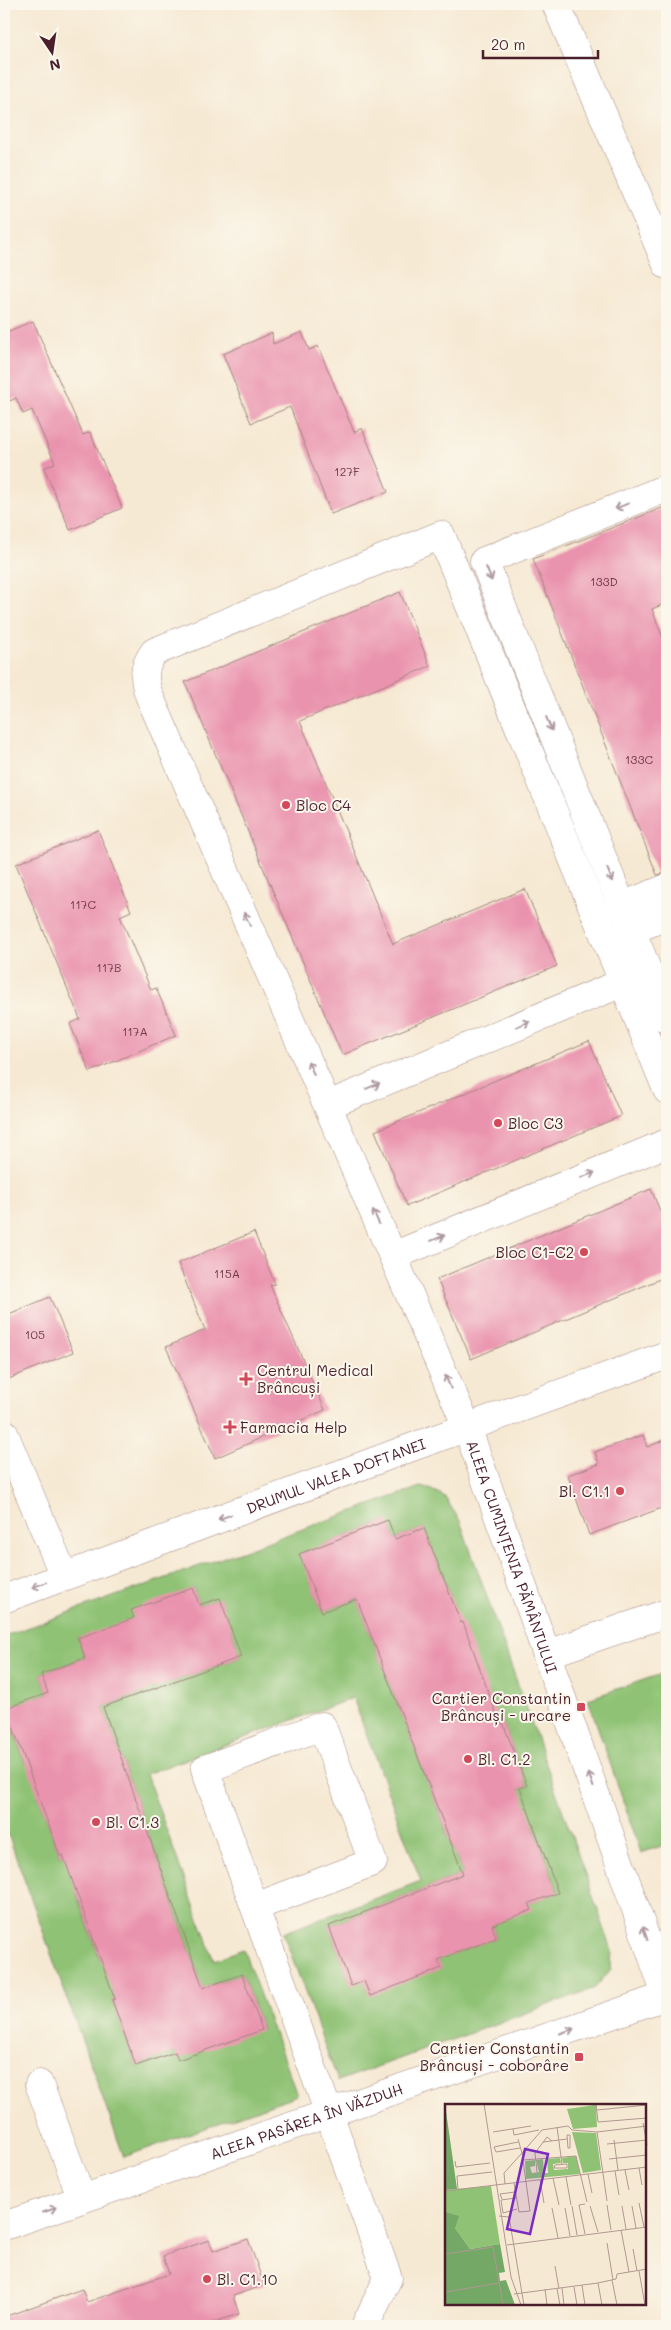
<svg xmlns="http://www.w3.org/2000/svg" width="671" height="2330" font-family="Mali,sans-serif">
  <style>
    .green { fill: #8fc274; stroke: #6c7050; fill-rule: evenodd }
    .building { fill: #ea93ae }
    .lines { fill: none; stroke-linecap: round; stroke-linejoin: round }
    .minor-casing { stroke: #a0847f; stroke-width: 29 }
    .minor { stroke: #fff; stroke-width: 28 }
    .oneway { stroke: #ae9aa0 }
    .poi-dot { fill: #d1495b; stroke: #fbf7ec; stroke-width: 2 }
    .labels { text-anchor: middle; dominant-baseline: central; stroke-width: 4; stroke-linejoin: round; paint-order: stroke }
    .number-label { font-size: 12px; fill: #723c4c }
    .poi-label { font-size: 15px; fill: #4a1f2b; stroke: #fbf7ec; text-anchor: start }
    .street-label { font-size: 15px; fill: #4a1f2b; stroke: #fbf7ec }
    .inset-road { fill: none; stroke: #b19890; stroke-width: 1 }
    .view { fill: #7b2cbf; fill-opacity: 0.15; stroke: #7b2cbf; stroke-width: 2.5 }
    .inset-edge { fill: none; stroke: #4a1f2b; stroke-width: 2.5 }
  </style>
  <rect width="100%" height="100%" fill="#fbf7ec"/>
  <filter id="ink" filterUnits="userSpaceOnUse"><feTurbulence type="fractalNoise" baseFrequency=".02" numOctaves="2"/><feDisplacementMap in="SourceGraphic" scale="10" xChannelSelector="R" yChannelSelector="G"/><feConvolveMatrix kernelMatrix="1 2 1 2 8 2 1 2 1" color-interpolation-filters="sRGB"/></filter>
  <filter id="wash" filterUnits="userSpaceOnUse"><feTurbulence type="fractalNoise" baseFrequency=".0096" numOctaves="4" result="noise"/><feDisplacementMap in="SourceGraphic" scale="20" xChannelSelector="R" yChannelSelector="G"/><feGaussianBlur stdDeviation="1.12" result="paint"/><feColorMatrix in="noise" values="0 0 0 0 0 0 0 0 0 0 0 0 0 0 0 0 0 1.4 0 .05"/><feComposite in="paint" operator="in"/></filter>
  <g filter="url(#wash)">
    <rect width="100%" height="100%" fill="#f6e9d3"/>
    <!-- green -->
    <g class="green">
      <path d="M423 1486 444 1496 460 1521 612 1950 611 1969 595 1988 338 2081 283 1933 421 1881 353 1698 146 1774 214 1960 243 1949 297 2095 124 2157 4 1823V1636ZM387 1520 395 1539 424 1528 450 1595 444 1630 480 1731 503 1723 527 1786 505 1794 534 1826 558 1892 529 1903 492 1925 496 1938 450 1955 435 1953 441 1968 364 1981 351 1985 329 1926 463 1874 357 1599 322 1612 300 1554ZM193 1588 199 1605 220 1599 241 1657 103 1707 203 1988 242 1974 262 2029 178 2059 175 2052 136 2066 112 2000 134 1992 100 1959 77 1895 82 1849 60 1856 38 1795 52 1754 25 1763 6 1709 48 1693 41 1674 85 1658 78 1638 138 1628Z"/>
      <path d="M667 1672V1844L641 1853 588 1699Z"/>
    </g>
    <g id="blocks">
      <!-- building -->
      <g class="building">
        <path d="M33 321 83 435 90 432 122 508 70 530 44 468 55 463 32 410 23 414 16 398 4 404V333Z"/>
        <path d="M302 332 309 350 318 346 354 432 362 428 388 492 331 514 290 407 251 423 223 354 272 333 273 344Z"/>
        <path d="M667 506V603L652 609 667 649V873L657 875 533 559Z"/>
        <path d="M400 592 430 666 300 721 393 944 525 889 557 966 342 1055 185 682Z"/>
        <path d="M98 830 131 911 120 916 151 990 156 988 176 1035 90 1072 70 1024 80 1019 16 864Z"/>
        <path d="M589 1041 621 1116 407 1206 375 1131Z"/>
        <path d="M651 1189 667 1228V1276L471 1359 437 1279Z"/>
        <path d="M254 1232 275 1284 270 1285 325 1410 215 1458 166 1347 205 1330 178 1263Z"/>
        <path d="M50 1297 73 1352 4 1381V1316Z"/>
        <path d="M643 1435 647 1447 667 1439V1506L589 1535 568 1475 599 1464 595 1452Z"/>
        <path d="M388 1520 395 1539 424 1528 461 1623 463 1622 500 1724 503 1723 527 1786 520 1788 558 1893 529 1903 532 1910 492 1925 496 1938 438 1960 442 1968 370 1996 364 1981 351 1986 329 1926 463 1874 357 1599 322 1612 299 1554Z"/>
        <path d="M193 1588 199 1605 220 1598 241 1657 103 1707 203 1988 242 1974 262 2030 178 2060 175 2052 136 2066 112 2000 115 1999 63 1855 60 1856 6 1708 48 1693 41 1674 85 1658 78 1638 134 1618 131 1610Z"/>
        <path d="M248 2239 264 2285 233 2296 239 2314 202 2326H4V2317L82 2289 87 2302 169 2274 163 2256 209 2240 213 2251Z"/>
      </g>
    </g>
  </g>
  <g filter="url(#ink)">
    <use href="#blocks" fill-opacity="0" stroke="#a0847f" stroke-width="1"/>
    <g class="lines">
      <!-- minor casing -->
      <g class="minor-casing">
        <g id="minor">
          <path d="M556 4 667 265"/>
          <path d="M667 488 484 561 667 1019"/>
          <path d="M622 906 667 888"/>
          <path d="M632 930 667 916"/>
          <path id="s1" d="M667 1090 441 535 154 652C143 667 143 678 149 695L467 1427 667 1998"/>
          <path d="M328 1105 622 983"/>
          <path d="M393 1256 667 1143"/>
          <path d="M4 1433 64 1576"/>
          <path id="s2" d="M4 1599 407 1449 667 1355"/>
          <path d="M547 1654 667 1613"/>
          <path d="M255 1907 373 1862 322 1726 205 1769 388 2278 365 2326"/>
          <path d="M39 2084 82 2199"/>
          <path id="s3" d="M4 2226 666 1996"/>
        </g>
      </g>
      <!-- minor -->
      <use href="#minor" class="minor"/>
    </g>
    <!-- one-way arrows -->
    <defs><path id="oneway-shaft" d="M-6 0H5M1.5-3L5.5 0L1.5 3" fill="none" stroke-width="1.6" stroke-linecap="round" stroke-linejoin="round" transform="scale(1.25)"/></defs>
    <g class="oneway">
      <use href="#oneway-shaft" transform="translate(622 506) rotate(158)"/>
      <use href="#oneway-shaft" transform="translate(489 574) rotate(68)"/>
      <use href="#oneway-shaft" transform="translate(549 724) rotate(68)"/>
      <use href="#oneway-shaft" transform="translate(610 875) rotate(68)"/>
      <use href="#oneway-shaft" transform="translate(247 919) rotate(-114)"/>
      <use href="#oneway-shaft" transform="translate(523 1024) rotate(-23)"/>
      <use href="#oneway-shaft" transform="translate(311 1068) rotate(-114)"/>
      <use href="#oneway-shaft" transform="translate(373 1086) rotate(-23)"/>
      <use href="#oneway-shaft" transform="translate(588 1175) rotate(-22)"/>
      <use href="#oneway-shaft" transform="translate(376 1217) rotate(-114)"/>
      <use href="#oneway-shaft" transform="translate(438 1238) rotate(-22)"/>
      <use href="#oneway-shaft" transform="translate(448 1382) rotate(-113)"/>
      <use href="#oneway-shaft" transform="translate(225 1517) rotate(160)"/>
      <use href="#oneway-shaft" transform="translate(39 1585) rotate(160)"/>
      <use href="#oneway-shaft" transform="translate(591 1780) rotate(-109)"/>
      <use href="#oneway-shaft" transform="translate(645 1933) rotate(-109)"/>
      <use href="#oneway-shaft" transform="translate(567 2031) rotate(-19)"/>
      <use href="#oneway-shaft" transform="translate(50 2210) rotate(-19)"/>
    </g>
  </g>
  <!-- markers -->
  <g class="poi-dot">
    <circle cx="286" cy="805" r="5"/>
    <circle cx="498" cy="1123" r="5"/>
    <circle cx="584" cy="1252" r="5"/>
    <path d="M243.5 1371.5h5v5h5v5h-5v5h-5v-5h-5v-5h5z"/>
    <path d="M227.5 1419.5h5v5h5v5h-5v5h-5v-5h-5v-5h5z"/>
    <circle cx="620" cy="1491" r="5"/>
    <rect x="576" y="1702" width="10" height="10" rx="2.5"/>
    <circle cx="468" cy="1759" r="5"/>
    <circle cx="96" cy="1822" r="5"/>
    <rect x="574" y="2052" width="10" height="10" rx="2.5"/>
    <circle cx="207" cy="2279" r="5"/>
  </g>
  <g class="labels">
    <!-- number labels -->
    <g class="number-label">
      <text x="347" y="471">127F</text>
      <text x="604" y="581">133D</text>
      <text x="639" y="759">133C</text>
      <text x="83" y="904">117C</text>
      <text x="109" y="967">117B</text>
      <text x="135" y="1031">117A</text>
      <text x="227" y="1273">115A</text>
      <text x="35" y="1334">105</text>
    </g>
    <!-- poi labels -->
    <g class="poi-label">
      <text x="296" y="805">Bloc C4</text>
      <text x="508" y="1123">Bloc C3</text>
      <text x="574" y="1252" text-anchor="end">Bloc C1-C2</text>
      <text x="257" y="1370">Centrul Medical<tspan x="257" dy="17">Brâncuși</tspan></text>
      <text x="240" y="1427">Farmacia Help</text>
      <text x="610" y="1491" text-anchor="end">Bl. C1.1</text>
      <text x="571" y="1698" text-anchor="end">Cartier Constantin<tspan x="571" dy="17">Brâncuși - urcare</tspan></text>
      <text x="478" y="1759">Bl. C1.2</text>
      <text x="106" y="1822">Bl. C1.3</text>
      <text x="569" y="2048" text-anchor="end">Cartier Constantin<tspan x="569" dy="17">Brâncuși - coborâre</tspan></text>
      <text x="217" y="2279">Bl. C1.10</text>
    </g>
    <!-- street labels -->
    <g class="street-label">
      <text stroke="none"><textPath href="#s2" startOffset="354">DRUMUL VALEA DOFTANEI</textPath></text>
      <text stroke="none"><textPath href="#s1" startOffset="1890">ALEEA CUMINȚENIA PĂMÂNTULUI</textPath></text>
      <text stroke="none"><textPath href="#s3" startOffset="320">ALEEA PASĂREA ÎN VĂZDUH</textPath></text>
    </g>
  </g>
  <!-- overview -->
  <g transform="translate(445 2104)">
    <rect width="201" height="201" fill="#f6e9d3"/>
    <path d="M151 1 152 23 128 25 122 5ZM127 28 151 29 156 66 138 69ZM131 52 135 70 81 75 80 57 90 56V62L85 63 87 69 94 68 91 56 98 55 99 69H103L102 55 115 54 116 59 108 60 109 66 123 65V59H118L117 54ZM46 82 55 140 25 145 10 124 0 121V86Z" fill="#8fc274"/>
    <path d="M0 0 12 85 0 86ZM0 108 14 112 10 124 25 145 55 140 60 168 54 169 55 177 61 176 70 201H0Z" fill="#73a866"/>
    <path class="inset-road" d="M39 0 66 173 76 201M133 0 151 1M151 0 153 18 202 14M152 6 202 1M198 19 202 41M112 23 117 60M68 25 69 31 94 26M48 28 86 22M152 28 162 97M122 31H125V44H123ZM169 36 173 66M98 38 122 35M162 40 202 36M49 43 51 48 75 44M49 43 73 38M164 55 202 51M78 56 131 52 142 98M10 57 11 63 45 59M122 60V64H109L110 61ZM194 64 197 81M180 66 184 86M170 67 174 91M92 68 90 49 102 33 107 37M143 70 147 89M121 73 126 101M108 74 114 101M95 76 99 99M69 79 74 108 85 107 77 49 97 26 123 22 127 26 152 28 202 22M60 80 59 69 77 49 73 35M13 85 12 72 47 68M0 87 202 63M71 94 56 96 58 109 72 105M57 95 55 90 70 88M194 99 199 123M162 101 166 126M127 102 132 131M145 102 153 128M177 102 181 125M187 102 191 124M107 104 113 134M120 104 125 132M54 112 64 113 79 201M176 126 184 168M140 130 134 101 140 100M162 139 168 176M62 141 202 123M188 145 192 167M0 150 48 143 58 201M110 162 114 185M194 167 200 201M167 176 172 201M153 179 157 201M137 181 140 201M129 183 132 201M117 184 119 201M100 185 102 201M112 185 115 201M0 188 54 179M69 190 153 179 171 175 172 170 202 165"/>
    <path class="view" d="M80 45 103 50 85 130 62 125Z"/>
    <rect width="201" height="201" class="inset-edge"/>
  </g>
  <!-- margin -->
  <rect width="671" height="2330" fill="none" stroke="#fbf7ec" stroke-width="20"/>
  <!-- north arrow -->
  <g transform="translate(52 52) rotate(167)" stroke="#fbf7ec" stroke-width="4" paint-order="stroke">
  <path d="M0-4L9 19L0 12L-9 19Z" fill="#4a1f2b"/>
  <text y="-8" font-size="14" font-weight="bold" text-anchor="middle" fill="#4a1f2b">N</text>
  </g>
  <!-- scale -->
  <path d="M483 50v8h115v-8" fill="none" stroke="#4a1f2b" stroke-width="2.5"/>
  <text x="491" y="50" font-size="15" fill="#4a1f2b" stroke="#fbf7ec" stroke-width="4" paint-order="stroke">20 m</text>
</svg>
